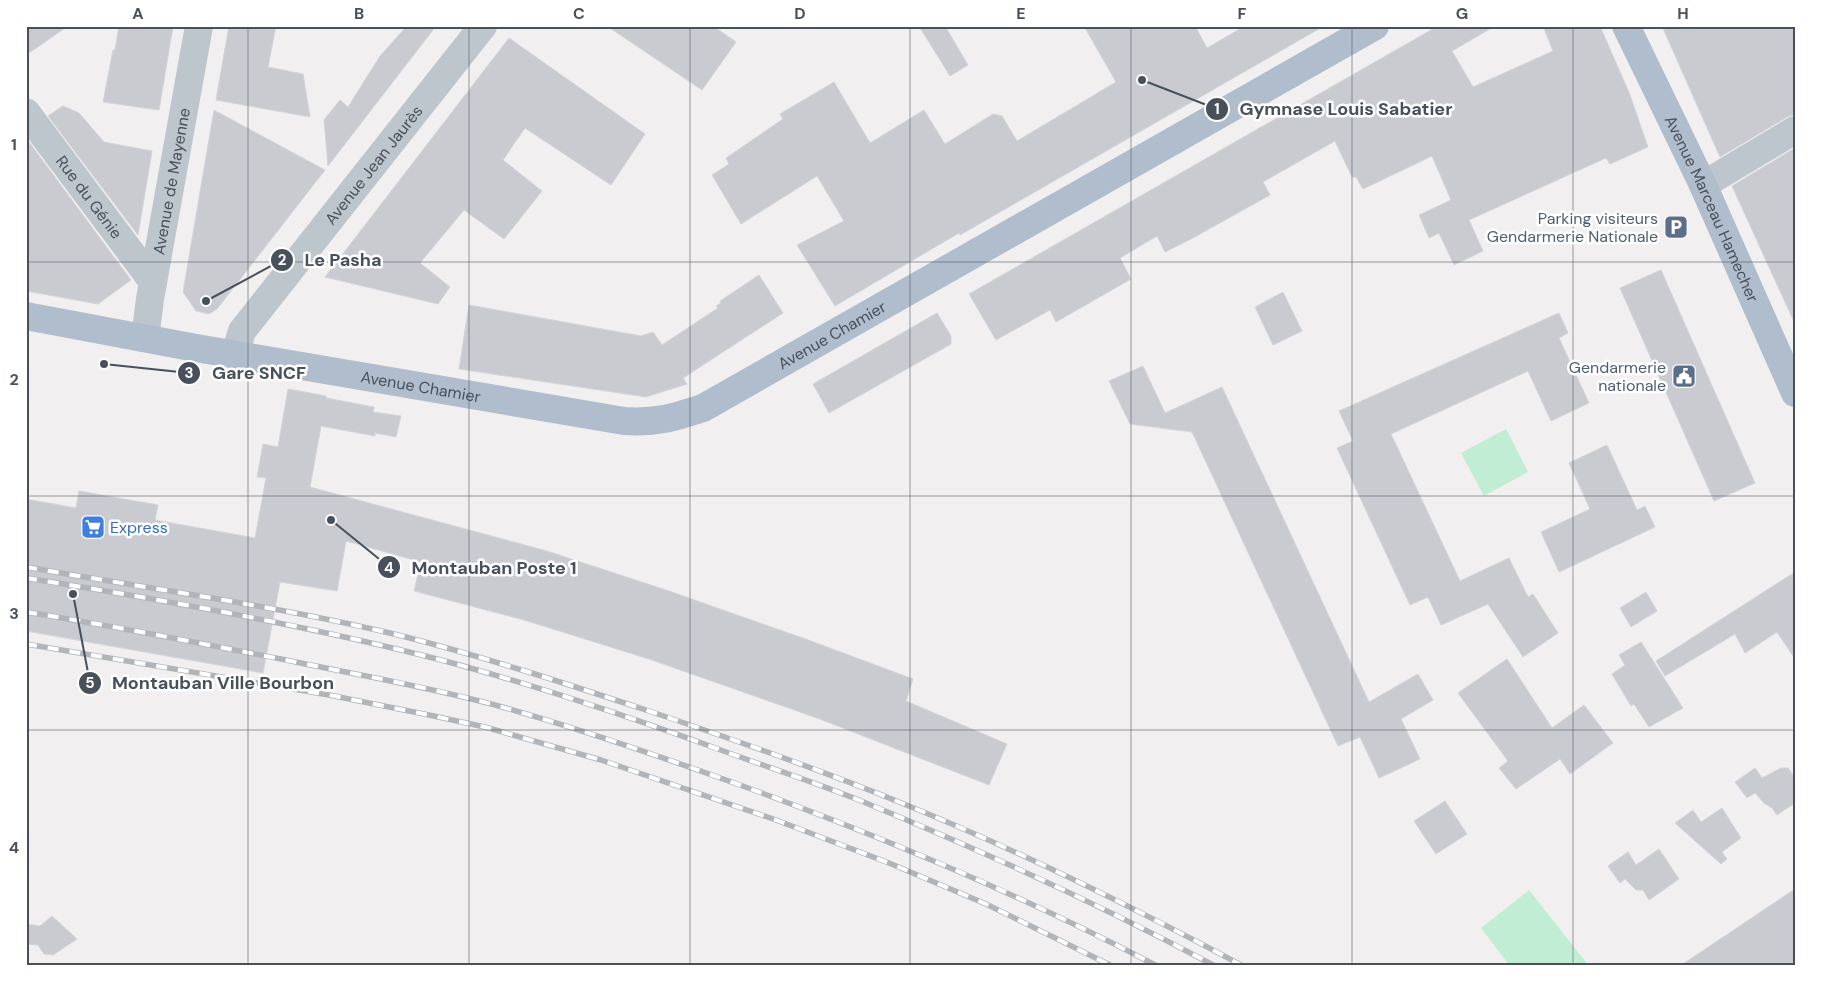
<svg xmlns="http://www.w3.org/2000/svg" width="1821" height="992" font-family="'DM Sans',sans-serif">
  <style>
    .green { fill: #c0edd3 }
    .building { fill: #c9cbd1; stroke: #d3d5da }
    .lines { fill: none; stroke-linecap: round; stroke-linejoin: round }
    .minor { stroke: #bec6cd; stroke-width: 28 }
    .major { stroke: #b0bdcc; stroke-width: 28 }
    .rail-casing { stroke: #b1b4b9; stroke-width: 5.5 }
    .rail { stroke: #fff; stroke-width: 4; stroke-dasharray: 11; stroke-linecap: butt }
    .grid { fill: none; stroke: #48515b; stroke-width: 1; stroke-opacity: 0.55 }
    .labels { text-anchor: middle; dominant-baseline: central; stroke-width: 5; stroke-linejoin: round; paint-order: stroke }
    .street-label { font-size: 16px; fill: #48515b; stroke: #fff }
    .service-label { font-size: 16px; fill: #4e5e75; stroke: #fff; text-anchor: end }
    .shop-label { font-size: 16px; fill: #366cbe; stroke: #fff; text-anchor: start }
    .leader { fill: none; stroke: #48515b; stroke-width: 2 }
    .callout-dot { fill: #48515b; stroke: #fff; stroke-width: 2 }
    .mark-label { font-size: 15px; text-anchor: middle; font-weight: bold; fill: #fff }
    .callout-label { font-size: 18px; text-anchor: middle; font-weight: bold; fill: #48515b; stroke: #fff; stroke-width: 5; stroke-linejoin: round; paint-order: stroke }
    .neatline { fill: none; stroke: #48515b; stroke-width: 2 }
    .grid-label { font-size: 16px; text-anchor: middle; font-weight: bold; fill: #48515b }
  </style>
  <rect width="100%" height="100%" fill="#f1efef"/>
  <!-- green -->
  <g class="green">
    <path d="M1506 429 1528 472 1484 496 1461 453Z"/>
    <path d="M1529 890 1589 966H1510L1481 928Z"/>
  </g>
  <!-- building -->
  <g class="building">
    <path d="M26 26H68L26 55Z"/>
    <path d="M119 26H173L159 110 103 102 113 50H115Z"/>
    <path d="M229 26H276L268 67 303 74 310 117 216 100Z"/>
    <path d="M407 26H436L328 166 324 120 340 100 348 107 380 56Z"/>
    <path d="M607 26H713L736 42 702 90Z"/>
    <path d="M919 26H945L968 65 950 76Z"/>
    <path d="M1084 26H1195L1207 48 1245 26H1324L960 235 959 233 835 306 797 245 844 221 817 176 741 224 712 175 729 164 726 158 783 119 780 114 834 82 870 143 924 110 945 144 993 114 1002 116 1017 141 1116 82Z"/>
    <path d="M1438 26H1495L1452 51 1473 87 1553 51 1543 26H1600L1630 95 1648 147 1610 164 1606 158 1469 220 1483 251 1454 265 1439 233 1429 238 1419 215 1451 200 1432 156 1363 189 1356 177H1352L1335 141 1263 182 1270 195 1193 238 1165 252 1157 236 1120 258 1131 279 1056 322 1050 310 996 340 969 294Z"/>
    <path d="M1662 26H1795V114L1787 117 1720 157Z"/>
    <path d="M509 38 645 134 611 185 525 128 503 160 542 191 504 239 464 210 420 263 450 287 438 304 325 277Z"/>
    <path d="M63 106 79 113 104 142 152 151 138 235 48 116Z"/>
    <path d="M214 110 325 170 217 309 209 314 196 311 183 292Z"/>
    <path d="M26 138 131 280 98 304 26 291Z"/>
    <path d="M1795 148V324L1732 186Z"/>
    <path d="M1661 270 1755 483 1714 501 1620 288Z"/>
    <path d="M759 275 783 313 683 378 687 384 646 397 459 369 469 305 641 336 653 332 662 345 718 308 716 306 721 303 720 301Z"/>
    <path d="M1283 292 1302 331 1273 345 1255 307Z"/>
    <path d="M937 313 951 336V344L829 413 813 384Z"/>
    <path d="M1559 313 1568 333 1559 338 1589 403 1551 421 1528 371 1391 434 1460 581 1509 558 1528 597 1533 594 1558 633 1523 657 1488 604 1441 625 1428 597 1410 605 1337 448 1353 441 1339 411Z"/>
    <path d="M1143 366 1165 413 1222 387 1369 702 1418 674 1433 700 1401 719 1420 759 1379 778 1360 737 1338 746 1192 432 1130 424 1109 381Z"/>
    <path d="M288 389 326 396V398L374 407 373 412 401 416 396 437 375 433V436L321 426 310 487 547 551 672 592 811 641 913 679 906 701 1007 744 989 785 817 718 649 659 524 620 414 591 421 562 346 541 337 591 280 582 263 673 26 631V499L76 508 79 491 158 505 155 520 255 538 266 478 257 477 263 444 278 447Z"/>
    <path d="M1607 445 1637 510 1645 506 1655 527 1559 572 1541 532 1590 509 1569 463Z"/>
    <path d="M1795 572V659L1777 632 1745 653 1735 634 1665 676 1656 661Z"/>
    <path d="M1646 592 1657 611 1631 627 1620 608Z"/>
    <path d="M1641 642 1683 708 1649 727 1634 704 1631 706 1612 674 1625 665 1619 655Z"/>
    <path d="M1507 659 1552 728 1584 705 1613 743 1570 774 1560 759 1516 789 1499 768 1508 761 1458 693Z"/>
    <path d="M1755 768 1762 778 1781 768H1788L1795 778V803L1777 815 1772 808 1764 803 1755 793 1747 798 1735 782Z"/>
    <path d="M1445 801 1467 834 1436 854 1414 821Z"/>
    <path d="M1722 808 1741 838 1722 852 1727 859 1721 864 1675 823 1693 810 1701 822Z"/>
    <path d="M1659 849 1679 879 1649 900 1643 890H1636L1625 879 1620 883 1608 866 1628 852 1636 865Z"/>
    <path d="M1795 889V966H1680L1774 903Z"/>
    <path d="M52 916 77 939 53 955 44 954 38 945 26 944V924L40 926Z"/>
  </g>
  <g class="lines">
    <!-- minor -->
    <g class="minor">
      <path id="s1" d="M26 112 153 282"/>
      <path d="M1703 185 1795 130"/>
      <path id="s2" d="M145 338 150 299 199 26"/>
      <path id="s3" d="M235 354 242 331 483 26"/>
    </g>
    <!-- major -->
    <g class="major">
      <path id="s4" d="M1626 26 1703 185 1795 393"/>
      <path id="s5" d="M26 316 196 348 624 421C657 423 672 418 703 408L1375 26"/>
    </g>
    <!-- rail casing -->
    <g class="rail-casing">
      <g id="rail">
        <path d="M26 567C152 589 278 606 402 636 485 657 567 684 649 711 735 740 821 770 904 804 1020 851 1133 907 1243 966"/>
        <path d="M26 578C165 600 305 625 441 660 535 685 627 716 718 749 767 767 817 783 866 803 985 852 1101 905 1215 966"/>
        <path d="M26 612C115 626 203 644 291 661 359 675 428 687 495 705 578 728 659 756 740 785 883 837 1022 895 1157 966"/>
        <path d="M26 644 329 695 429 715 485 727 601 760 776 820 889 863 986 904 1112 966"/>
      </g>
    </g>
    <!-- rail -->
    <use href="#rail" class="rail"/>
  </g>
  <!-- grid -->
  <path class="grid" d="M248 26V966M469 26V966M690 26V966M910 26V966M1131 26V966M1352 26V966M1573 26V966M26 262H1795M26 496H1795M26 730H1795"/>
  <!-- icons -->
  <defs>
    <g id="parking-square" transform="scale(1.25)"><rect x="-9" y="-9" width="18" height="18" rx="4" fill="#5c6f8a" stroke="#fff"/><path d="M-3.5-5.5H1a3.5 3.5 0 0 1 0 7H-1V5.5H-3.5ZM-1-3.4V-.6H.8a1.4 1.4 0 0 0 0-2.8Z" fill="#fff"/></g>
    <g id="civic-square" transform="scale(1.25)"><rect x="-9" y="-9" width="18" height="18" rx="4" fill="#5c6f8a" stroke="#fff"/><path d="M-.6-6.5H3V-4.5H.6V-3L4-1V1h2V6H-6V1h2V-1L-.6-3ZM-1.2 2.5V6h2.4V2.5Z" fill="#fff"/></g>
    <g id="supermarket-square" transform="scale(1.25)"><rect x="-9" y="-9" width="18" height="18" rx="4" fill="#3f7fe0" stroke="#fff"/><path d="M-6-5.5h2.5l.6 2H6L4.5 2H-2.5L-4.4-4H-6ZM-1.5 3.2a1.3 1.3 0 1 0 .1 0ZM3 3.2a1.3 1.3 0 1 0 .1 0Z" fill="#fff"/></g>
  </defs>
  <g fill-rule="evenodd">
    <use href="#parking-square" x="1676" y="227"/>
    <use href="#civic-square" x="1684" y="376"/>
    <use href="#supermarket-square" x="93" y="527"/>
  </g>
  <g class="labels">
    <!-- street labels -->
    <g class="street-label">
      <text stroke="none"><textPath href="#s3" startOffset="236">Avenue Jean Jaurès</textPath></text>
      <text stroke="none"><textPath href="#s2" startOffset="159">Avenue de Mayenne</textPath></text>
      <text stroke="none"><textPath href="#s1" startOffset="106">Rue du Génie</textPath></text>
      <text stroke="none"><textPath href="#s4" startOffset="202">Avenue Marceau Hamecher</textPath></text>
      <text stroke="none"><textPath href="#s5" startOffset="836">Avenue Chamier</textPath></text>
      <text stroke="none"><textPath href="#s5" startOffset="401">Avenue Chamier</textPath></text>
    </g>
    <!-- service labels -->
    <g class="service-label">
      <text x="1658" y="218">Parking visiteurs<tspan x="1658" dy="18">Gendarmerie Nationale</tspan></text>
      <text x="1666" y="367">Gendarmerie<tspan x="1666" dy="18">nationale</tspan></text>
    </g>
    <!-- shop labels -->
    <g class="shop-label">
      <text x="110" y="527">Express</text>
    </g>
  </g>
  <!-- callouts -->
  <path class="leader" d="M1142 80L1217 109M206 301L282 260M104 364L189 373M331 520L389 567M73 594L90 683"/>
  <g class="callout-dot">
    <circle cx="1142" cy="80" r="5"/>
    <circle cx="206" cy="301" r="5"/>
    <circle cx="104" cy="364" r="5"/>
    <circle cx="331" cy="520" r="5"/>
    <circle cx="73" cy="594" r="5"/>
    <circle cx="1217" cy="109" r="12"/>
    <circle cx="282" cy="260" r="12"/>
    <circle cx="189" cy="373" r="12"/>
    <circle cx="389" cy="567" r="12"/>
    <circle cx="90" cy="683" r="12"/>
  </g>
  <g class="mark-label">
    <text x="1217" y="114">1</text>
    <text x="282" y="265">2</text>
    <text x="189" y="378">3</text>
    <text x="389" y="573">4</text>
    <text x="90" y="688">5</text>
  </g>
  <g class="callout-label">
    <text x="1346" y="115">Gymnase Louis Sabatier</text>
    <text x="343" y="266">Le Pasha</text>
    <text x="259" y="379">Gare SNCF</text>
    <text x="494" y="574">Montauban Poste 1</text>
    <text x="223" y="689">Montauban Ville Bourbon</text>
  </g>
  <!-- border -->
  <rect width="1821" height="992" fill="none" stroke="#ffffff" stroke-width="55"/>
  <rect x="28" y="28" width="1766" height="936" class="neatline"/>
  <g class="grid-label">
    <text x="138" y="19">A</text>
    <text x="359" y="19">B</text>
    <text x="579" y="19">C</text>
    <text x="800" y="19">D</text>
    <text x="1021" y="19">E</text>
    <text x="1242" y="19">F</text>
    <text x="1462" y="19">G</text>
    <text x="1683" y="19">H</text>
    <text x="14" y="150">1</text>
    <text x="14" y="385">2</text>
    <text x="14" y="619">3</text>
    <text x="14" y="853">4</text>
  </g>
</svg>
